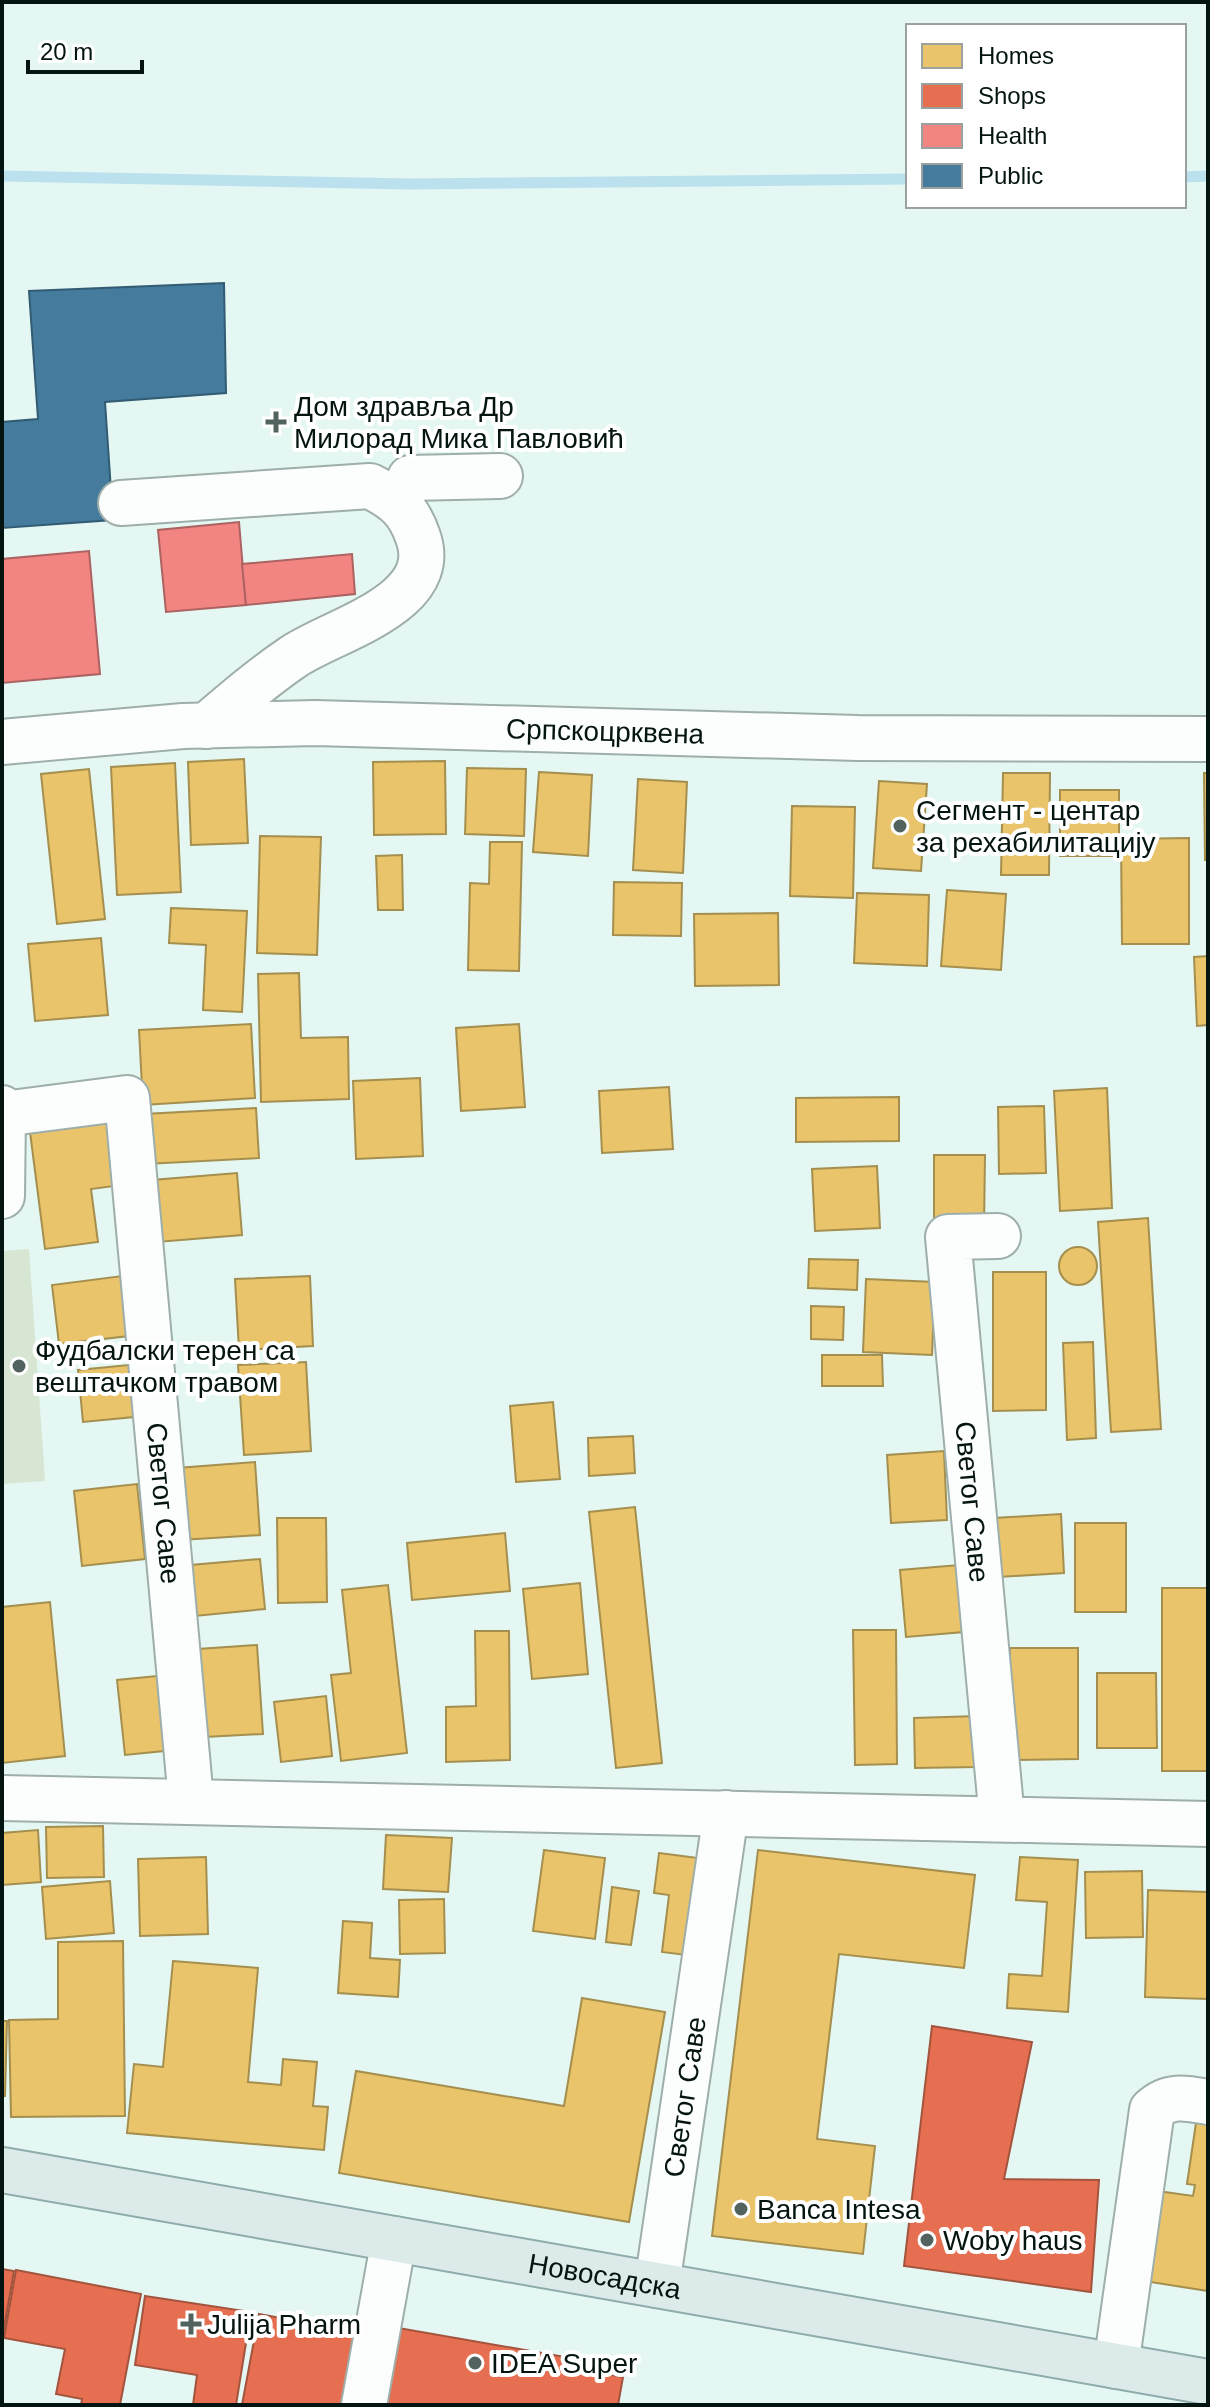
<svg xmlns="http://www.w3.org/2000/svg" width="1210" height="2407" font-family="Arial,sans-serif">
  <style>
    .green { fill: #d6e6d3 }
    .homes { fill: #e9c46a; stroke: #a48f4f; stroke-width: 2 }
    .shops { fill: #e76f51; stroke: #a3543e; stroke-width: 2 }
    .health { fill: #f28482; stroke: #ab6260; stroke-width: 2 }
    .public { fill: #457b9d; stroke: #325c73; stroke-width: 2 }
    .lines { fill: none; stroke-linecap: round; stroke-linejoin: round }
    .stream { stroke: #bbe1ef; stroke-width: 11 }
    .minor-casing { stroke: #9eaeaa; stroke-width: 48 }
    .major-casing { stroke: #8eacab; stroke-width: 48 }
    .minor { stroke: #fbfefd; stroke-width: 44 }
    .major { stroke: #dceaea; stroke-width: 44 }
    .poi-dot { fill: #52635f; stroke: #fff; stroke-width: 3 }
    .labels { text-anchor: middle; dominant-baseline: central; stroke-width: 8; stroke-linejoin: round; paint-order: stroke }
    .poi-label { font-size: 28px; fill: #041410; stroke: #fff; text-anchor: start }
    .street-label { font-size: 28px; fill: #041410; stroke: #fff }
  </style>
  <rect width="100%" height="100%" fill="#e4f7f2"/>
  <!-- green -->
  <path class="green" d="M29 1249 45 1481 2 1484V1251Z"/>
  <!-- homes -->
  <g class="homes">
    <path d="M244 759 248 843 191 845 188 762Z"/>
    <path d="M445 761 446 834 374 835 373 762Z"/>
    <path d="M175 763 181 892 117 895 111 767Z"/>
    <path d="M467 768 526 769 524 836 465 834Z"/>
    <path d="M89 769 105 919 57 924 41 774Z"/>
    <path d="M539 772 592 775 588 856 533 852Z"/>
    <path d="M1003 773H1050L1049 875H1001Z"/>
    <path d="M1204 773H1208V860H1205Z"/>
    <path d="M638 779 687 782 683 873 633 870Z"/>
    <path d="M879 781 927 784 921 871 873 868Z"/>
    <rect x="1060" y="790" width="59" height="66"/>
    <path d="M792 806 855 807 853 898 790 896Z"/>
    <path d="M260 836 321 837 317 955 257 953Z"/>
    <path d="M1189 838V944H1122L1121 839Z"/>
    <path d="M490 842H522L519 971 468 970 470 883 489 884Z"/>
    <path d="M402 855 403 910H378L376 856Z"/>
    <path d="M614 882 682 883 681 936 613 935Z"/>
    <path d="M947 890 1006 894 1001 970 941 966Z"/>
    <path d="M857 893 929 895 927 966 854 963Z"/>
    <path d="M171 908 247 911 242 1012 203 1010 206 945 169 943Z"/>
    <path d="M778 913 779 985 695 986 694 914Z"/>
    <path d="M101 938 108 1015 35 1021 28 944Z"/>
    <path d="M1208 956V1025L1197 1026 1194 957Z"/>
    <path d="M299 973 301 1038 348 1037 349 1099 261 1102 258 974Z"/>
    <path d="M251 1024 255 1098 143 1105 139 1030Z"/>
    <path d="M519 1024 525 1107 461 1111 456 1028Z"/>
    <path d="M420 1078 423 1156 356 1159 353 1081Z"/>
    <path d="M669 1087 673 1149 602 1153 599 1091Z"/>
    <path d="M1107 1088 1112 1208 1060 1211 1054 1091Z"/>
    <path d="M899 1097V1141L796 1142V1098Z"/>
    <path d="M1044 1106 1046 1173 999 1174 998 1107Z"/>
    <path d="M256 1108 259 1158 146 1164 144 1114Z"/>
    <path d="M113 1120 122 1185 91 1189 98 1242 45 1249 30 1132Z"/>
    <path d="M934 1155H985L984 1227H934Z"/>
    <path d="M877 1166 880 1228 815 1231 812 1169Z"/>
    <path d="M237 1173 242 1235 157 1242 152 1180Z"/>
    <path d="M1148 1218 1161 1429 1111 1432 1098 1222Z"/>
    <circle cx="1078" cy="1266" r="19"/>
    <path d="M809 1259 858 1260 857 1290 808 1288Z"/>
    <path d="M993 1272H1046V1410L993 1411Z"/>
    <path d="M122 1276 129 1336 59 1344 52 1285Z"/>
    <path d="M310 1276 313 1346 239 1350 235 1279Z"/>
    <path d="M866 1279 935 1282 932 1355 863 1352Z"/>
    <path d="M811 1306 844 1307 843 1340 811 1339Z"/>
    <path d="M1093 1342 1096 1438 1067 1440 1063 1343Z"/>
    <path d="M822 1355H882L883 1386H822Z"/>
    <path d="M306 1362 311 1451 244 1455 238 1365Z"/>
    <path d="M129 1365 134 1417 83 1422 78 1370Z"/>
    <path d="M553 1402 560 1479 516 1482 510 1406Z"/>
    <path d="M633 1436 635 1473 589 1476 588 1438Z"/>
    <path d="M944 1451 947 1520 891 1523 887 1455Z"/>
    <path d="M255 1462 260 1535 181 1540 177 1468Z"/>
    <path d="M137 1484 145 1559 82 1566 74 1491Z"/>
    <path d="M635 1507 662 1763 616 1768 589 1512Z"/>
    <path d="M1061 1514 1064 1573 998 1577 995 1518Z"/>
    <path d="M277 1518H326L327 1602 278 1603Z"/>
    <rect x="1075" y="1523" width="51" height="89"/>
    <path d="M505 1533 510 1591 412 1600 407 1543Z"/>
    <path d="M260 1559 265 1609 195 1616 191 1565Z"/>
    <path d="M959 1565 964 1632 906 1637 900 1570Z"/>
    <path d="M580 1583 588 1674 532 1679 523 1589Z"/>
    <path d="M388 1585 407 1753 341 1761 331 1675 351 1673 342 1590Z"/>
    <rect x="1162" y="1588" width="46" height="183"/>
    <path d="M50 1602 65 1756 2 1763V1607Z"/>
    <path d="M853 1630H896L897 1764 855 1765Z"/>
    <path d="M475 1631H509L510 1760 446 1762V1707L476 1706Z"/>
    <path d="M257 1645 263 1734 205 1737 198 1649Z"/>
    <path d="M1010 1648H1078V1759L1010 1760Z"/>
    <path d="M1097 1673H1156L1157 1748H1097Z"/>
    <path d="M167 1675 174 1750 125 1755 117 1680Z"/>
    <path d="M326 1696 332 1756 281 1762 274 1702Z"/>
    <path d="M977 1716 978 1767 915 1768 914 1718Z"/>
    <path d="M103 1826 104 1877 47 1878 46 1827Z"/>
    <path d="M38 1830 41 1882 2 1885V1833Z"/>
    <path d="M386 1835 452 1838 448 1892 383 1889Z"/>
    <path d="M544 1850 605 1858 595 1939 533 1931Z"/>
    <path d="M758 1850 975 1875 964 1968 839 1954 817 2139 875 2146 863 2254 712 2236Z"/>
    <path d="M659 1853 706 1859 694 1956 662 1952 669 1895 654 1893Z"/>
    <path d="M206 1857 208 1934 140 1936 138 1859Z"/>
    <path d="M1020 1857 1078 1860 1068 2012 1007 2008 1009 1974 1042 1976 1047 1902 1016 1900Z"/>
    <path d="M1142 1871 1143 1937 1086 1938 1085 1872Z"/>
    <path d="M110 1881 114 1933 46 1939 42 1887Z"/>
    <path d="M612 1887 639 1891 631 1945 606 1942Z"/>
    <path d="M1148 1890 1208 1892V1999L1145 1997Z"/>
    <path d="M444 1899 445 1953 400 1954 399 1900Z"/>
    <path d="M343 1921 372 1923 370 1958 400 1960 398 1997 338 1993Z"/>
    <path d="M123 1941 125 2116 11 2117 9 2020 58 2019V1942Z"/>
    <path d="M173 1961 258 1968 248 2082 281 2085 283 2059 317 2062 313 2106 328 2107 324 2150 127 2133 134 2064 163 2067Z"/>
    <path d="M582 1998 665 2012 629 2222 339 2173 356 2071 564 2106Z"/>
    <path d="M2 2021H7L5 2096H2Z"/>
    <path d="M1197 2116 1208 2118V2291L1144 2281 1157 2191 1193 2196 1195 2185 1187 2184Z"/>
  </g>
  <!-- shops -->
  <g class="shops">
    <path d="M932 2026 1032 2042 1004 2179 1099 2180 1091 2292 904 2266Z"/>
    <path d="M2 2269 14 2271 2 2340Z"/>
    <path d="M16 2270 141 2294 120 2405H81L82 2399 56 2394 65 2349 4 2338Z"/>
    <path d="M145 2296 251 2312 236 2405H193L197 2375 135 2365Z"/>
    <path d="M259 2314 357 2332 344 2405H242Z"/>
    <path d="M387 2326 571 2358 570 2368 623 2377 618 2405H373Z"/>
  </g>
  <!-- health -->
  <g class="health">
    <path d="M239 522 246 605 166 612 158 530Z"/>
    <path d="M89 551 100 674 2 683V559Z"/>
    <path d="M352 554 355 594 246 605 242 564Z"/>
  </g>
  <!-- public -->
  <path class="public" d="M224 283 226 393 105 402 113 520 2 528V422L38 419 29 291Z"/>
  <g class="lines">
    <!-- stream -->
    <g class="stream">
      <path d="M2 176 410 184 908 179"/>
      <path d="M1184 177 1208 176"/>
    </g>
    <!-- minor casing -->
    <g class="minor-casing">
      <g id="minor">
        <path d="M410 478 500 476"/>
        <path d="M121 503 370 486C396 499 409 510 418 537 442 604 332 630 293 657 262 678 234 702 206 726"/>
        <path id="s1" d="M2 742 183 726 315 723 858 738 1208 739"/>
        <path id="s2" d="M2 1108 3 1114 127 1098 191 1800"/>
        <path d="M2 1196 3 1114"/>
        <path id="s3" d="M998 1236 948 1237 1002 1819"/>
        <path d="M2 1798 1208 1824"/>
        <path id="s4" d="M657 2285 726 1813"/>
        <path d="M1116 2366 1152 2110C1169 2094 1186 2098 1208 2102"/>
        <path d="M364 2405 394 2239"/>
      </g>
    </g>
    <!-- major casing -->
    <g class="major-casing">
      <g id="major">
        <path id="s5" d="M2 2170 1208 2382"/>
      </g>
    </g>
    <!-- minor -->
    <use href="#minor" class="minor"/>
    <!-- major -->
    <use href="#major" class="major"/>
  </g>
  <!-- markers -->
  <g class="poi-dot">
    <path d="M272 410h8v8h8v8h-8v8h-8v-8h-8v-8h8z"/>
    <circle cx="900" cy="826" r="8"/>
    <circle cx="19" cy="1366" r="8"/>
    <circle cx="741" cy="2209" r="8"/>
    <circle cx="927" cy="2240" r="8"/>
    <path d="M187 2312h8v8h8v8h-8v8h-8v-8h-8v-8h8z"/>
    <circle cx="475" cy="2363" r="8"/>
  </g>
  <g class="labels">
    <!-- poi labels -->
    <g class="poi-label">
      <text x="294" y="406">Дом здравља Др<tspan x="294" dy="32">Милорад Мика Павловић</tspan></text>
      <text x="916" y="810">Сегмент - центар<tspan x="916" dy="32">за рехабилитацију</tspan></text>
      <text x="35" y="1350">Фудбалски терен са<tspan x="35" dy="32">вештачком травом</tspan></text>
      <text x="757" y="2209">Banca Intesa</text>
      <text x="943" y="2240">Woby haus</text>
      <text x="207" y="2324">Julija Pharm</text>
      <text x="491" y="2363">IDEA Super</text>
    </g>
    <!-- street labels -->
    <g class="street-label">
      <text stroke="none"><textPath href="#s1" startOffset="604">Српскоцрквена</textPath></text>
      <text stroke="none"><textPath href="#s2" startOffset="538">Светог Саве</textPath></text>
      <text stroke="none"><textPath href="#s3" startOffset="316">Светог Саве</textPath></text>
      <text stroke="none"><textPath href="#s4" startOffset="190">Светог Саве</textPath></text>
      <text stroke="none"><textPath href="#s5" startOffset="612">Новосадска</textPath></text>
    </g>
  </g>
  <!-- border -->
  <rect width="1210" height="2407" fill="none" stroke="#041410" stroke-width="8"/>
  <!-- legend -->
  <rect x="906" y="24" width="280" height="184" fill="#ffffff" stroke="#9ba19f" stroke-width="2"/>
  <rect x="922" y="44" width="40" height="24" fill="#e9c46a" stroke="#9ba19f" stroke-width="2"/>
  <text x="978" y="64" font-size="24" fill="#041410">Homes</text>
  <rect x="922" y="84" width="40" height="24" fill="#e76f51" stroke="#9ba19f" stroke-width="2"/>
  <text x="978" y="104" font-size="24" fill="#041410">Shops</text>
  <rect x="922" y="124" width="40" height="24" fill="#f28482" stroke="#9ba19f" stroke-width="2"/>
  <text x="978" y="144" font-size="24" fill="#041410">Health</text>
  <rect x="922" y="164" width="40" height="24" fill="#457b9d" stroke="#9ba19f" stroke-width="2"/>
  <text x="978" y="184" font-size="24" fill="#041410">Public</text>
  <!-- scale -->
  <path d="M28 60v12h114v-12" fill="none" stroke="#041410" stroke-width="4"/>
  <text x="40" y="60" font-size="24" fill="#041410" stroke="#ffffff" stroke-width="6" paint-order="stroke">20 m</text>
</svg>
